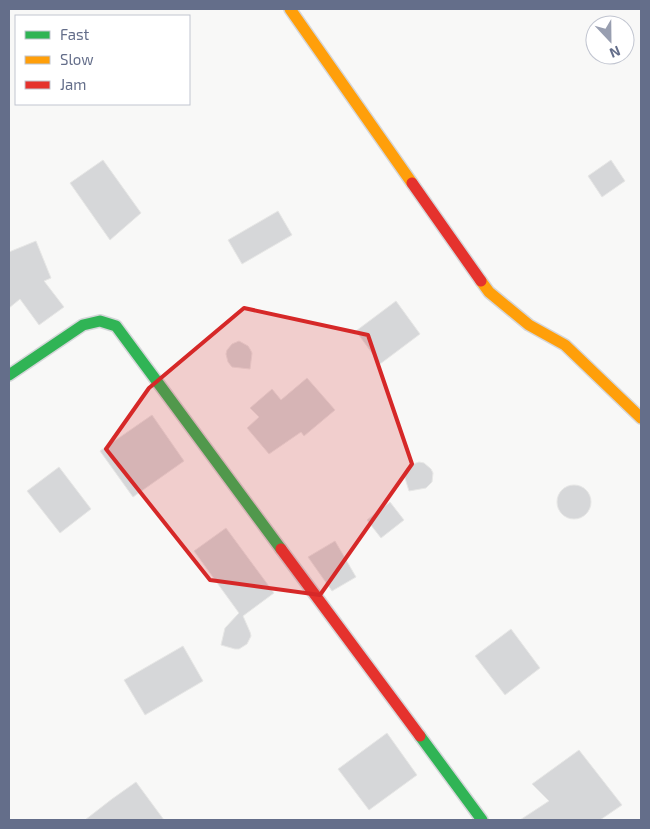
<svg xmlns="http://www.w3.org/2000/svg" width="650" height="829" font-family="'Exo 2',sans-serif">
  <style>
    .building { fill: #d6d7d9; stroke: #e7e7e6 }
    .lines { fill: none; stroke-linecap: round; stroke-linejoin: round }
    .fast-casing { stroke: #d5d6d9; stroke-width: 14 }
    .slow-casing { stroke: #d5d6d9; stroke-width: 14 }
    .jam-casing { stroke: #d5d6d9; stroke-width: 14 }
    .fast { stroke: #30b455; stroke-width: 11 }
    .slow { stroke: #ff9f0a; stroke-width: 11 }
    .jam { stroke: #e5322d; stroke-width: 11 }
    .marked { fill: #d62828; fill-opacity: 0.2; stroke: #d62828; stroke-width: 4; stroke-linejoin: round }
  </style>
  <rect width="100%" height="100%" fill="#f8f8f7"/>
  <!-- building -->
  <g class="building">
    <path d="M103 160 141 213 110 240 70 183Z"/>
    <path d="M611 160 625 181 602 197 588 176Z"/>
    <path d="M278 211 292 235 242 264 228 240Z"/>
    <path d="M36 241 51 278 44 281 64 307 39 325 20 299 9 308V252Z"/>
    <path d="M396 301 420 334 380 364 356 331Z"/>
    <path d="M239 341 248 346 250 349 252 353 250 369 232 367 228 362 226 354 227 350 232 344Z"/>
    <path d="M307 378 335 410 304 436 301 432 269 454 247 428 259 417 250 408 272 389 281 400Z"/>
    <path d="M152 415 184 461 133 497 100 451Z"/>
    <path d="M419 462 424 463 431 469 433 473 432 482 426 488 409 491 405 478 406 473 410 465Z"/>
    <path d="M59 467 91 509 60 533 27 491Z"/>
    <circle cx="574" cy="502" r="17"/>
    <path d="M390 502 404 520 381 538 367 520Z"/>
    <path d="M226 528 274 593 243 616 250 632 251 636 247 644 239 649H235L221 645 225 628 239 613 194 551Z"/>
    <path d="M335 541 356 577 332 591 308 557Z"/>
    <path d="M511 629 540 668 505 695 475 656Z"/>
    <path d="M183 646 203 681 145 715 124 680Z"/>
    <path d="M387 733 417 775 369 810 338 769Z"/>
    <path d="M579 750 622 805 600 820H520L549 801 532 784Z"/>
    <path d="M136 782 164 820H85L112 799Z"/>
  </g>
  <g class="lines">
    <!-- fast casing -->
    <g class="fast-casing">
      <g id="fast">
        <path d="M9 375 83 325 100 321 116 326 281 549"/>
        <path d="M420 736 482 820"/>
      </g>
    </g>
    <!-- slow casing -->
    <g class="slow-casing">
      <g id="slow">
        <path d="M290 9 412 183"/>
        <path d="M481 281 489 292 529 325 565 345 641 418"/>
      </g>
    </g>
    <!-- jam casing -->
    <g class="jam-casing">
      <g id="jam">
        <path d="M412 183 481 281"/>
        <path d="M281 549 420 736"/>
      </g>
    </g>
    <!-- fast -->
    <use href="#fast" class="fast"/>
    <!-- slow -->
    <use href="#slow" class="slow"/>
    <!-- jam -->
    <use href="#jam" class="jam"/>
  </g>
  <!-- marked area -->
  <path class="marked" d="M244 308 368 335 412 464 320 595 210 580 106 449 149 388Z"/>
  <!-- border -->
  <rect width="650" height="829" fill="none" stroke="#646e8a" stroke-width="20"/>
  <!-- legend -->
  <rect x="15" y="15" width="175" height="90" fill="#ffffff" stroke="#c1c5d0"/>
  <rect x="25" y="31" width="25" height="8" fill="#30b455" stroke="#c1c5d0"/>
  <text x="60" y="40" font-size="15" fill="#646e8a">Fast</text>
  <rect x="25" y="56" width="25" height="8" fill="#ff9f0a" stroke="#c1c5d0"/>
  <text x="60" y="65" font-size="15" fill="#646e8a">Slow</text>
  <rect x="25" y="81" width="25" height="8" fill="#e5322d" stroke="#c1c5d0"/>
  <text x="60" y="90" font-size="15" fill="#646e8a">Jam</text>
  <!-- north arrow -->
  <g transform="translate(610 40) rotate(158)"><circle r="24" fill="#ffffff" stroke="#c1c5d0"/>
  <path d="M0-4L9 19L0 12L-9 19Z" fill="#989eb0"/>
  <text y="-8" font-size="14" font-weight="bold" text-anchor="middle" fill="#646e8a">N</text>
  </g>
</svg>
